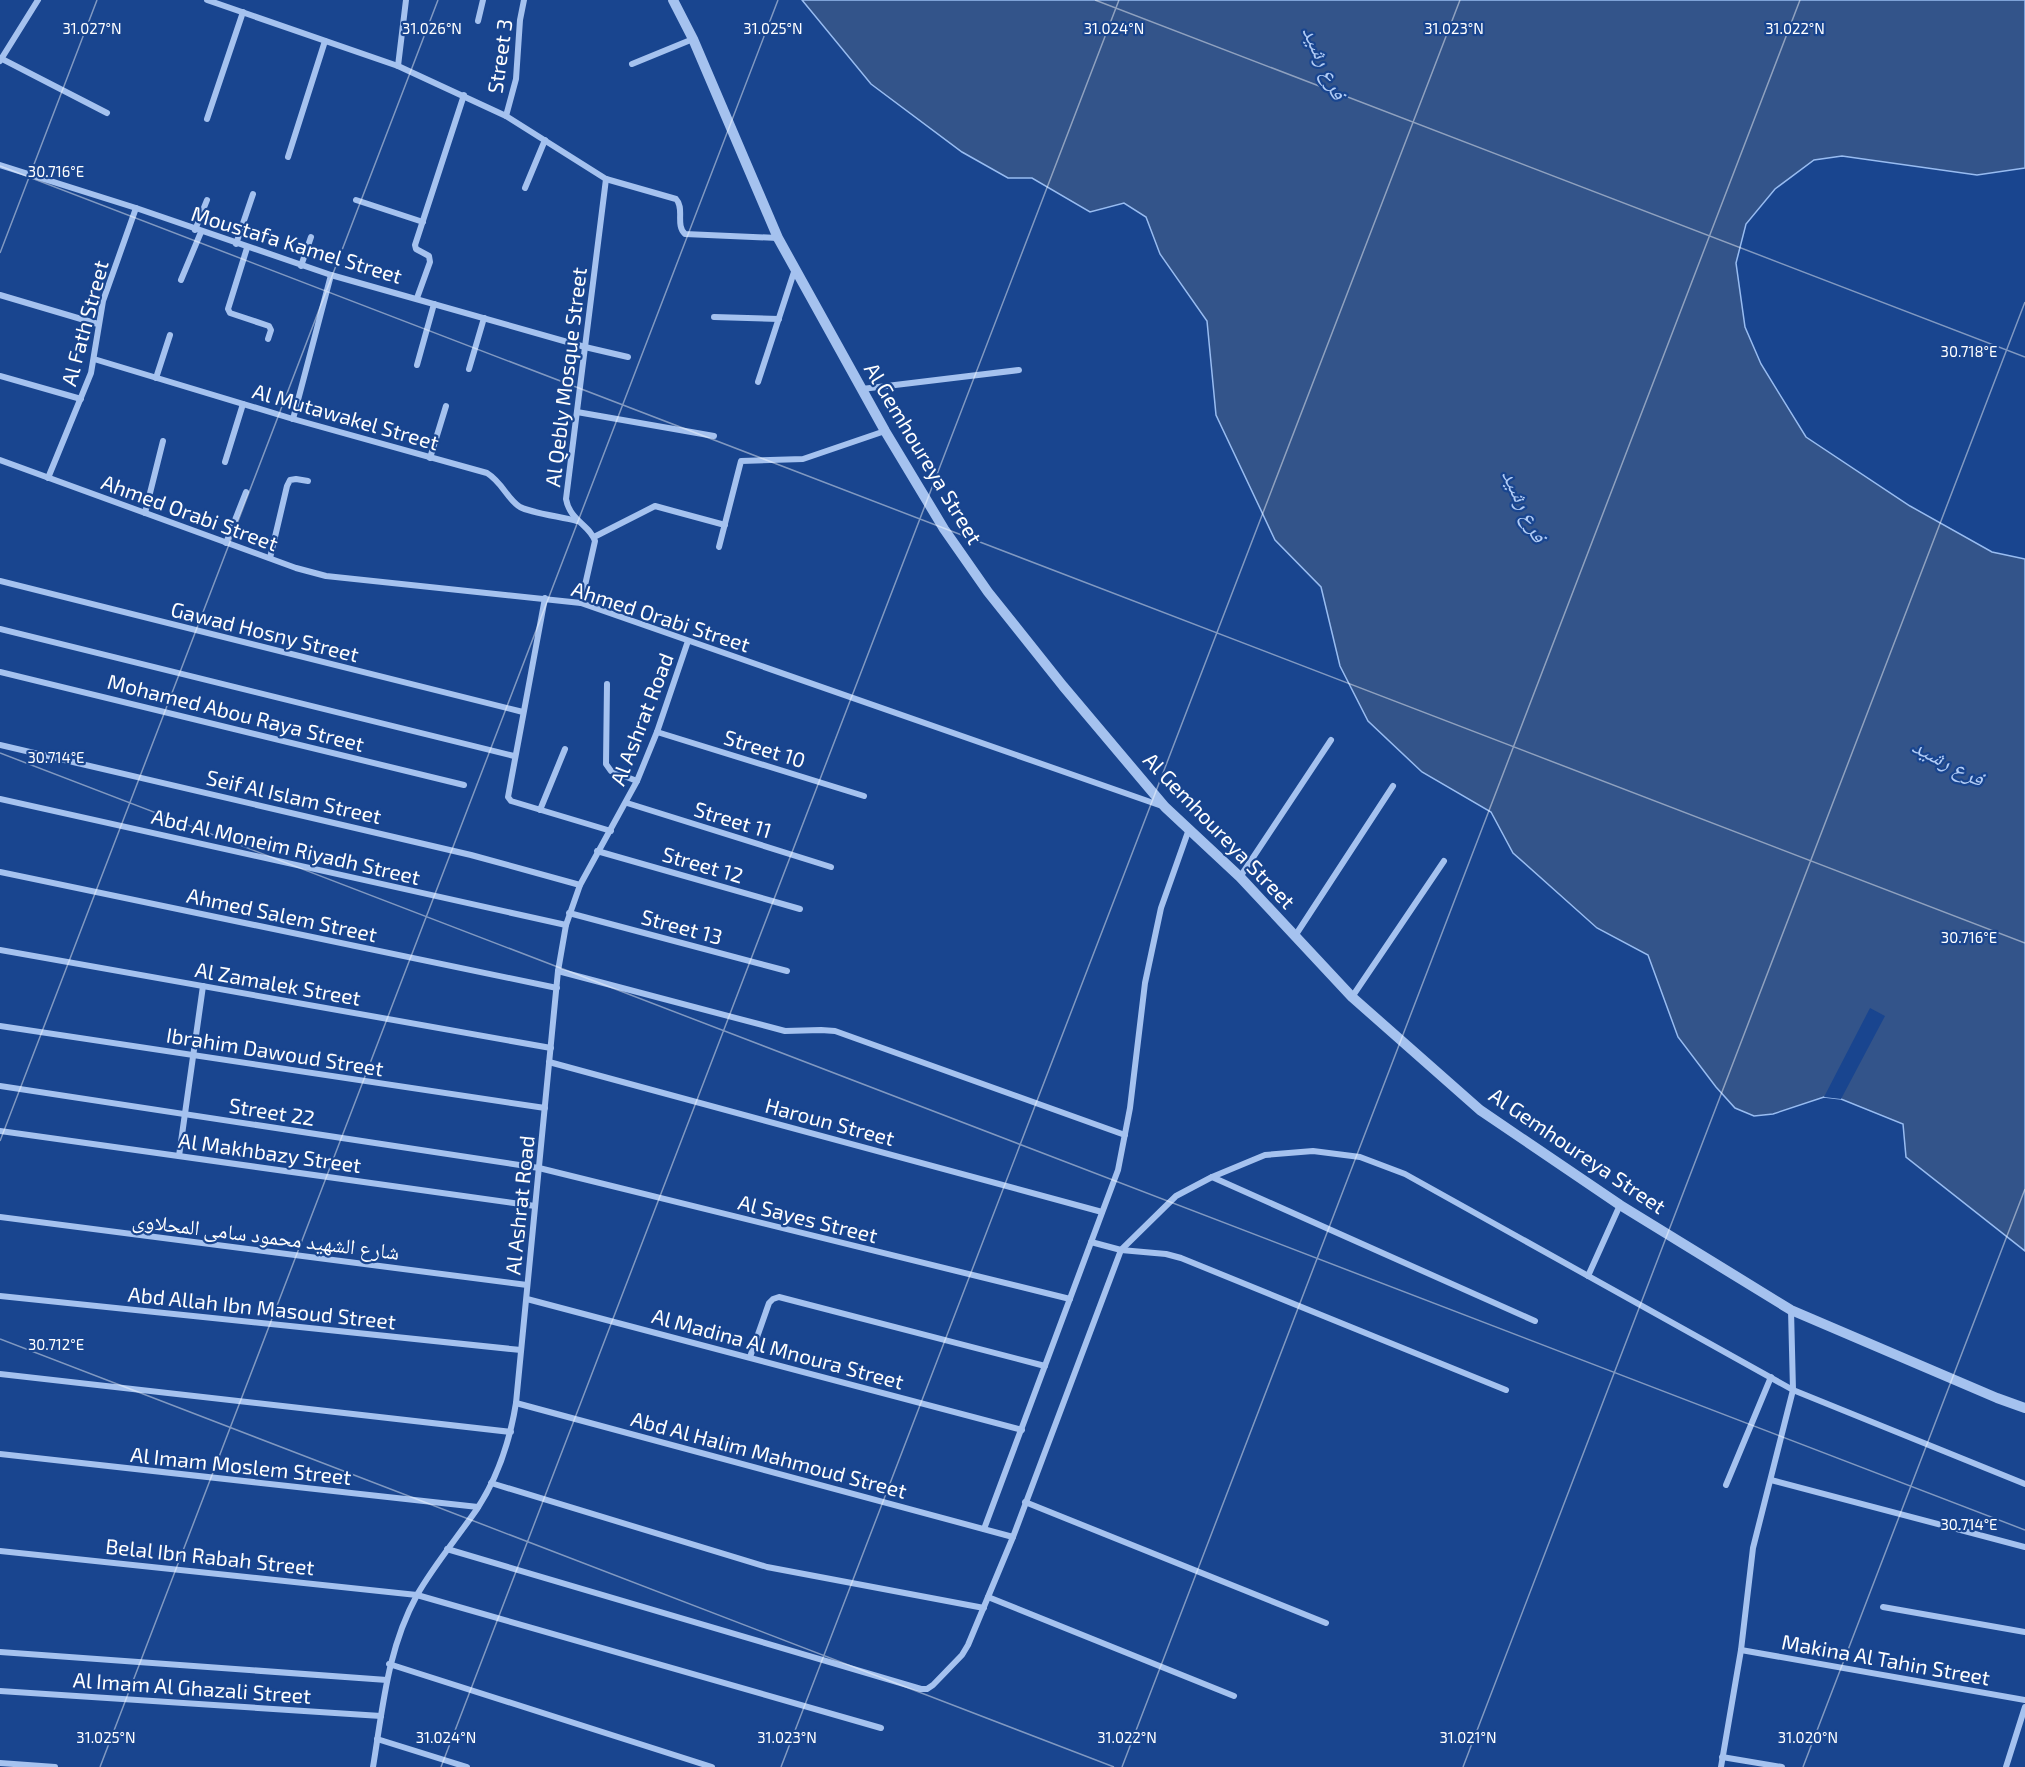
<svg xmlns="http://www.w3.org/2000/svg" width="2025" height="1767" font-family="'Exo 2','Noto Naskh Arabic',sans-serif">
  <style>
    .water { fill: #33548a; stroke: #98bcf1; stroke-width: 1.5 }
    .pier { fill: #19458f }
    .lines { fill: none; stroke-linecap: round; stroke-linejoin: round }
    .minor { stroke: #a5c2ef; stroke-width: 6 }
    .tertiary { stroke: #a5c2ef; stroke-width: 10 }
    .ticks { fill: none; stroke: #fff; stroke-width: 1.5; stroke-opacity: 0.45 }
    .labels { text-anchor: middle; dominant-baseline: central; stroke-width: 4.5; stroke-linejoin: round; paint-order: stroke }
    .street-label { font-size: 21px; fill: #fff; stroke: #19458f }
    .water-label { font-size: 22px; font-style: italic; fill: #b1ccf6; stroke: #19458f }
    .ticks-label { font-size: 15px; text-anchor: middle; fill: #fff; stroke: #19458f; stroke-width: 4.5; stroke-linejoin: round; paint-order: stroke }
  </style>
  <rect width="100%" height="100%" fill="#19458f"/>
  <!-- water -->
  <path class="water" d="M802 0H2025V168L1977 175 1842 156 1814 160 1775 189 1746 224 1736 263 1745 327 1761 364 1806 437 1910 506 1992 552 2025 559V1251L1906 1157 1903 1124 1841 1099 1824 1097 1773 1114 1754 1116 1735 1108 1716 1087 1678 1037 1648 955 1597 928 1513 853 1491 812 1422 772 1368 721 1340 666 1321 587 1275 540 1216 415 1207 321 1160 254 1146 217 1124 203 1090 212 1032 178H1008L962 152 871 84Z"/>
  <!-- pier -->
  <path class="pier" d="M1870 1008 1885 1016 1841 1099 1824 1097Z"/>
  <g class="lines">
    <!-- minor -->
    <g class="minor">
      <path d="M207 0 398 66 506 116 606 179 676 199C685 208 675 225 685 234L778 238"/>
      <path d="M478 21 483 0"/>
      <path d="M0 58 107 113"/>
      <path d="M0 61 38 0"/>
      <path d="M632 64 693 39"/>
      <path d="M398 66 406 0"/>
      <path d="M506 116 516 79 520 20 524 0"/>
      <path d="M207 119 243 12"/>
      <path d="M288 157 325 41"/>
      <path d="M0 165 136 208 331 275 585 347 628 357"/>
      <path d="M525 188 545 140"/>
      <path d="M356 200 423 222"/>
      <path d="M195 230 207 200"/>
      <path d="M236 244 253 194"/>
      <path d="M247 248 228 309 230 313 269 326 271 330 268 339"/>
      <path d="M301 266 311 237"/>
      <path d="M181 280 201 232"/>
      <path d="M0 295 98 324"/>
      <path d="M417 298 430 262 429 256 416 249 415 245 464 95"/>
      <path d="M714 317 779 319"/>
      <path d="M94 359 293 419 487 473C503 483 507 499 520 507 531 513 563 517 577 521"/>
      <path d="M417 365 434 304"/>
      <path d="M469 369 484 318"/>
      <path d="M0 376 81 399"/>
      <path d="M156 378 170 335"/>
      <path d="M758 382 795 269"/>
      <path d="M862 389 1019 370"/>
      <path d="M577 412 714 436"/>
      <path d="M293 419 331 275"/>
      <path d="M430 458 446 406"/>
      <path d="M0 460 296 568 326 576 581 603 1162 806"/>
      <path d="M225 462 243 404"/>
      <path d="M48 478 91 373 103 301 136 208"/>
      <path d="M145 513 163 441"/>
      <path d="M594 537 655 506 725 525"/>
      <path d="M226 543 246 492"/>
      <path d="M719 547 741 461 803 459 885 431"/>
      <path d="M270 558 287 486 290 480 296 479 308 481"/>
      <path d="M0 581 523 712"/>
      <path d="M545 598 508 797 511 801 611 831"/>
      <path d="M581 603 595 541C590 525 570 521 566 499L606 179"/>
      <path d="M0 629 514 756"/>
      <path d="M0 672 464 785"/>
      <path d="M607 684 606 764 611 771 637 781"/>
      <path d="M657 732 864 796"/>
      <path d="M0 745 471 855 580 885"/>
      <path d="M0 799 566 925"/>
      <path d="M627 803 831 867"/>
      <path d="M540 810 565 749"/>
      <path d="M597 851 800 909"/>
      <path d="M0 872 557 988"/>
      <path d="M1240 877 1331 740"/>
      <path d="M569 913 787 971"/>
      <path d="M1295 936 1393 786"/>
      <path d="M0 950 551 1048"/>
      <path d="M558 971 785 1031 821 1030 835 1031 1125 1135"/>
      <path d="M1352 997 1444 861"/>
      <path d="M0 1026 545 1108"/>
      <path d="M549 1062 1102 1212"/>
      <path d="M0 1086 539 1168 1070 1299"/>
      <path d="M0 1131 535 1206"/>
      <path d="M179 1156 203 986"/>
      <path d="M1212 1177 1535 1321"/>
      <path d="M0 1217 527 1285"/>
      <path d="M1091 1242 1121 1250 1166 1254 1181 1258 1506 1390"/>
      <path d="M1588 1276 1620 1205"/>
      <path d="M0 1296 521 1350"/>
      <path d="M527 1299 1022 1430"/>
      <path d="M750 1357 769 1303 773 1299 779 1297 1045 1366"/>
      <path d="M0 1374 511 1432"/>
      <path d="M516 1403 1013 1537"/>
      <path d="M0 1454 478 1507"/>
      <path d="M1771 1480 2025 1547"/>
      <path d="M491 1483 767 1567 984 1608"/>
      <path d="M1726 1485 1771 1377"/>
      <path d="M1025 1502 1326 1623"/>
      <path d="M984 1529 1118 1170 1130 1108 1145 983 1161 908 1189 829"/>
      <path d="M447 1549 921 1689H927L933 1685 962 1655 968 1645 1013 1537 1121 1250 1176 1196 1212 1177 1265 1155 1313 1151 1360 1157 1405 1174 1793 1390 2025 1484"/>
      <path d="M0 1551 417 1595 881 1728"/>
      <path d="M988 1597 1234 1696"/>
      <path d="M1883 1607 2025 1632"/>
      <path d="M1741 1650 2025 1700"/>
      <path d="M0 1652 387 1680"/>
      <path d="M389 1664 712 1767"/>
      <path d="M0 1691 381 1716"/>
      <path d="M377 1739 467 1767"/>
      <path d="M1722 1757 1782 1767"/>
      <path d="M0 1763 55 1767"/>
      <path d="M373 1767C383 1707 387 1650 417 1595 434 1565 457 1538 477 1509 498 1477 510 1440 516 1403L558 971 566 925 580 885 637 781 657 732 688 641"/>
      <path d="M1721 1767 1741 1650 1753 1548 1793 1390 1791 1310"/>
      <path d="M2006 1767 2025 1707"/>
    </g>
    <!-- tertiary -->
    <path class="tertiary" d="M673 0 693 39 778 238 885 431 944 529 988 592 1063 686 1165 807 1240 877 1352 997 1480 1110 1620 1205 1791 1310 1997 1398 2025 1408"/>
  </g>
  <!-- ticks -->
  <path class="ticks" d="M1095 0 2025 357M0 166 2025 943M0 253 97 0M0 753 2025 1530M0 1141 438 0M0 1339 1114 1767M100 1767 778 0M441 1767 1119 0M781 1767 1460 0M1122 1767 1800 0M1463 1767 2025 302M1803 1767 2025 1189"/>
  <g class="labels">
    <!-- street labels -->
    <g class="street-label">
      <text transform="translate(499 56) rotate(-82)">Street 3</text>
      <text transform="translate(297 244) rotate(17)">Moustafa Kamel Street</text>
      <text transform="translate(84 323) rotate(-75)">Al Fath Street</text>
      <text transform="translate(565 377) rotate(-83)">Al Qebly Mosque Street</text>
      <text transform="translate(346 416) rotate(16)">Al Mutawakel Street</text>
      <text transform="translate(924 453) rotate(59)">Al Gemhoureya Street</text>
      <text transform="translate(190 512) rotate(20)">Ahmed Orabi Street</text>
      <text transform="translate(661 616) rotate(18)">Ahmed Orabi Street</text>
      <text transform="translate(265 631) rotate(14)">Gawad Hosny Street</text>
      <text transform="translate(236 712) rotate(14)">Mohamed Abou Raya Street</text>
      <text transform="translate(641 719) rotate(-69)">Al Ashrat Road</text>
      <text transform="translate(765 748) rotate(17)">Street 10</text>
      <text transform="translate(294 796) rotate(13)">Seif Al Islam Street</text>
      <text transform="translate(733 819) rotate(17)">Street 11</text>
      <text transform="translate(1220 830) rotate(46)">Al Gemhoureya Street</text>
      <text transform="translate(286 846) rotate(13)">Abd Al Moneim Riyadh Street</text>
      <text transform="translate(703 864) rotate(16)">Street 12</text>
      <text transform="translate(282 914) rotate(12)">Ahmed Salem Street</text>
      <text transform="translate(682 926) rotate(15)">Street 13</text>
      <text transform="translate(278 983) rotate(10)">Al Zamalek Street</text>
      <text transform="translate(275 1051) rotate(9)">Ibrahim Dawoud Street</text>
      <text transform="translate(272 1111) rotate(9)">Street 22</text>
      <text transform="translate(830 1121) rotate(15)">Haroun Street</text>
      <text transform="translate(1578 1150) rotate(34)">Al Gemhoureya Street</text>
      <text transform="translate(270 1152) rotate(8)">Al Makhbazy Street</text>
      <text transform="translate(519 1205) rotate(-84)">Al Ashrat Road</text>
      <text transform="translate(808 1218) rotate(14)">Al Sayes Street</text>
      <text transform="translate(266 1235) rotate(7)">شارع الشهيد محمود سامى المحلاوى</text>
      <text transform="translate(262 1307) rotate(6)">Abd Allah Ibn Masoud Street</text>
      <text transform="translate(778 1348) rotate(15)">Al Madina Al Mnoura Street</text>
      <text transform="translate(769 1454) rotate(15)">Abd Al Halim Mahmoud Street</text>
      <text transform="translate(241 1465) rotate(6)">Al Imam Moslem Street</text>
      <text transform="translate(210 1556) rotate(6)">Belal Ibn Rabah Street</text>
      <text transform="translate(1886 1659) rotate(10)">Makina Al Tahin Street</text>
      <text transform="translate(192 1687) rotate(4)">Al Imam Al Ghazali Street</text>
    </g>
    <!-- water labels -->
    <g class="water-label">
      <text transform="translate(1326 62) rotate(66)">فرع رشيد</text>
      <text transform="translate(1526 505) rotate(65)">فرع رشيد</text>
      <text transform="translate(1949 761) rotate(28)">فرع رشيد</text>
    </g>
  </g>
  <g class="ticks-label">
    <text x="773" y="34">31.025°N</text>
    <text x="1454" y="34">31.023°N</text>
    <text x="1795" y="34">31.022°N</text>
    <text x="92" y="34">31.027°N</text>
    <text x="432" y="34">31.026°N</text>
    <text x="1114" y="34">31.024°N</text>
    <text x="56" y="177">30.716°E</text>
    <text x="1969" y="357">30.718°E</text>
    <text x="56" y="763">30.714°E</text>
    <text x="1969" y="943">30.716°E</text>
    <text x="56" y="1350">30.712°E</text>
    <text x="1969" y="1530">30.714°E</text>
    <text x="106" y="1743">31.025°N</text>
    <text x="446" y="1743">31.024°N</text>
    <text x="787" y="1743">31.023°N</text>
    <text x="1127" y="1743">31.022°N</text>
    <text x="1468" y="1743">31.021°N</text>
    <text x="1808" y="1743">31.020°N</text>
  </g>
</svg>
